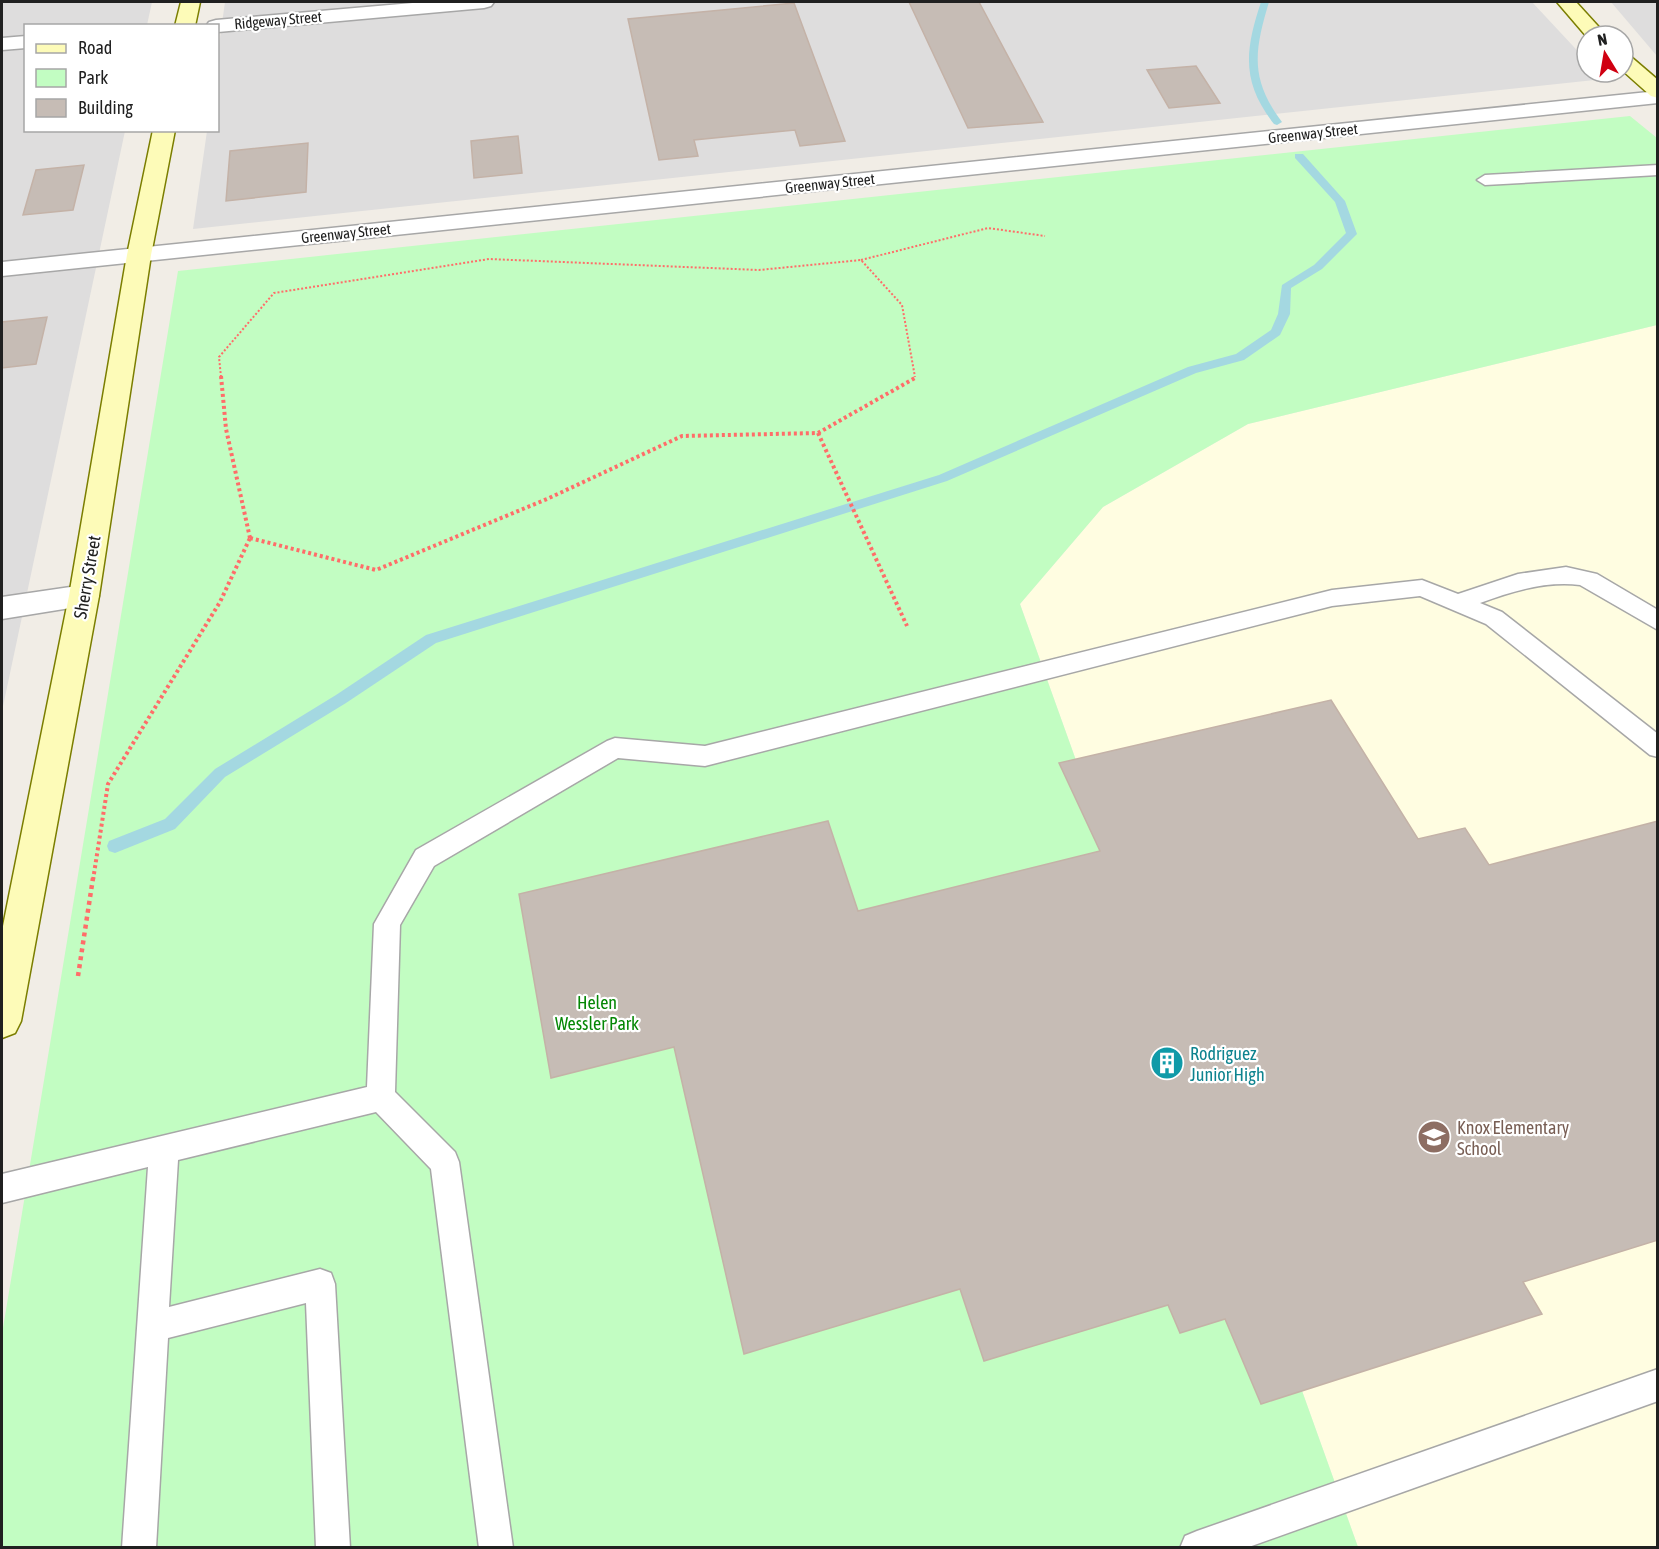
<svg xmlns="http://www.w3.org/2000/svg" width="1659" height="1549" font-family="'Asap Condensed',sans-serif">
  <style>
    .residential { fill: #dedddd }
    .education { fill: #fffde1 }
    .park { fill: #c2fdc2 }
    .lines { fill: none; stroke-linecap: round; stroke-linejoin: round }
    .stream { fill: #a4d8e1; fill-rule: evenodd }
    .building { fill: #c6bcb5; stroke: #c4b2a7; stroke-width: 1.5 }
    .lane-casing { stroke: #a7a7a7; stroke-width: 3 }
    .street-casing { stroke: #a7a7a7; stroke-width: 3 }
    .secondary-casing { stroke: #7b7e00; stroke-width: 3 }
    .path-far2 { stroke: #ff6d69; stroke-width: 2; stroke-dasharray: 2 2; stroke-linecap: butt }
    .path-far1 { stroke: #ff6d69; stroke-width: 4; stroke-dasharray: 3 3; stroke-linecap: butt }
    .path { stroke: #ff6d69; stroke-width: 4.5; stroke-dasharray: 4 4; stroke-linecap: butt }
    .lane { fill: #fff; fill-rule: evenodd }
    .street { fill: #fff; fill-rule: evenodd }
    .secondary { fill: #fdfbb8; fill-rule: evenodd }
    .labels { text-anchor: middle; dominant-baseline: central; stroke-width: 4.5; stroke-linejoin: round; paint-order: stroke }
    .far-street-label { font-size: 15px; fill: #202020; stroke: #fff }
    .street-label { font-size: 18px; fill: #202020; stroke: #fff }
    .park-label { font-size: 18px; fill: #058705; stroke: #fff }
    .culture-label { font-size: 18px; fill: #0d838f; stroke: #fff; text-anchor: start }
    .education-label { font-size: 18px; fill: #785e54; stroke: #fff; text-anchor: start }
  </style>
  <rect width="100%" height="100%" fill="#f1ede6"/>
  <!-- residential -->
  <g class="residential">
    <path d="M2 2H152L147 25 26 26V130L125 131 2 711Z"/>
    <path d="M225 2H1532L1587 61V72H1597L1604 79 193 229 207 131 218 130V52Z"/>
    <path d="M1611 2H1657V56Z"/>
  </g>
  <!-- education -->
  <path class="education" d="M1657 325V1547H1358L1020 604 1103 507 1248 424Z"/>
  <!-- park -->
  <path class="park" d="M1630 116 1657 138V325L1248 424 1103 507 1020 604 1358 1547 2 1548V1334L178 271Z"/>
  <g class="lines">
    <!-- stream -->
    <g class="stream">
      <path d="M1261 2H1269C1254 52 1250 79 1282 122L1277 125 1274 124C1241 82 1245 50 1261 2Z"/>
      <path d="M1295 154H1303L1345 201 1357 234 1322 269 1291 288 1290 314 1280 335 1244 360 1196 373 947 481 436 643 346 703 225 777 175 829 115 853 109 851 107 846 109 841 165 819 215 769 336 695 426 635 939 475 1188 367 1236 354 1271 330 1278 314 1282 285 1314 265 1346 233 1335 202 1295 158Z"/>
    </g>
  </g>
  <!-- building -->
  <g class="building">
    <path d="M909 2H979L1043 122 968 128Z"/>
    <path d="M794 3 845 141 800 146 795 130 694 140 698 156 659 160 628 19Z"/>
    <path d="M1196 66 1220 103 1169 108 1147 70Z"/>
    <path d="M518 136 522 173 474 178 471 141Z"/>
    <path d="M308 143 306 192 226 201 230 151Z"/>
    <path d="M84 165 73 210 23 215 36 170Z"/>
    <path d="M47 317 36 364 2 368V322Z"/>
    <path d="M1331 700 1418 839 1465 828 1489 865 1658 821V1240L1523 1282 1542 1314 1261 1404 1225 1319 1180 1333 1168 1305 984 1361 960 1289 744 1354 674 1047 551 1078 519 894 828 821 858 911 1100 851 1059 763Z"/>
  </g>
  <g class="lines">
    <!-- lane casing -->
    <g class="lane-casing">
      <g id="lane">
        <path d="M1658 165V175L1485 185 1477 180 1485 175Z"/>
        <path d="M1566 567 1597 574 1658 610V630L1580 585C1545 581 1513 591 1480 603L1502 612 1658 734V757L1650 755 1486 624 1420 596 1332 606 705 766 618 758 434 866 400 925 395 1092 455 1152 459 1162 513 1548H479L431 1169 376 1112 178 1160 169 1307 320 1269 331 1273 335 1284 350 1548H316L306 1303 168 1338 156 1548H122L148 1167 2 1203V1174L367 1087 374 924 416 850 607 741 615 738 705 746 1332 590 1422 580 1458 594 1518 574Z"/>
        <path d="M1658 1369V1401L1246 1548H1180L1185 1536 1197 1531Z"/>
      </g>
    </g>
    <!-- street casing -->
    <g class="street-casing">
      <g id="street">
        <path d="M424 2H494L491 6 484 8 218 32V26H206L209 22 216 20Z"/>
        <path d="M26 36V48L2 50V38Z"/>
        <path d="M1658 91V103L2 276V262Z"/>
        <path d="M84 585 95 588 99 596 95 604 2 619V597Z"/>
      </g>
    </g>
    <!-- secondary casing -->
    <g class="secondary-casing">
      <g id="secondary">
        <path d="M181 2H200L195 26H175Z"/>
        <path d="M1557 2H1576L1607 36 1587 37Z"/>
        <path d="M1623 54 1630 56 1658 80V98L1651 96 1623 71Z"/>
        <path d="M153 130H175L151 255 99 596 21 1021 15 1033 2 1038V931L69 596 127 255Z"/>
      </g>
    </g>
    <!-- path-far2 -->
    <g class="path-far2">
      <path d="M861 260 988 228 1045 236"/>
      <path d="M221 377 219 357 274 293 489 259 759 270 861 260 902 305 915 377"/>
    </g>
    <!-- path-far1 -->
    <g class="path-far1">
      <path d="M221 376 226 429 250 538"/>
      <path d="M818 433 907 626"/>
      <path d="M250 538 376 570 547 499 682 436 818 433 915 378V376"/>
      <path d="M93 880 108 784 220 602 250 538"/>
    </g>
    <!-- path -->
    <path class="path" d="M78 976 93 878"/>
    <!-- lane -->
    <use href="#lane" class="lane"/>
    <!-- street -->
    <use href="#street" class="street"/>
    <!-- secondary -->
    <use href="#secondary" class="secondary"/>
  </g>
  <!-- icons -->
  <defs>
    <g id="building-disc" transform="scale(1.725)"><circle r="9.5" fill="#0f9aa8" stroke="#fff"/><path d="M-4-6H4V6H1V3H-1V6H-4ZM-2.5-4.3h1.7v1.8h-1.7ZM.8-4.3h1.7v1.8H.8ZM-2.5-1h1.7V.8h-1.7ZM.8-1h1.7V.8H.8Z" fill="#fff"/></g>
    <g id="school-disc" transform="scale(1.725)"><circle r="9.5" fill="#8d6e63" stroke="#fff"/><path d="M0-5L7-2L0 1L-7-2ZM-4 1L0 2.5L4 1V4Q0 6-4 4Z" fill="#fff"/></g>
  </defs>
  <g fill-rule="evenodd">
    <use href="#building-disc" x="1167" y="1063"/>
    <use href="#school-disc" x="1434" y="1137"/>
  </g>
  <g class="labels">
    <!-- far-street labels -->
    <g class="far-street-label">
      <text transform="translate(278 20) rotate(-5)">Ridgeway Street</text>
      <text transform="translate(1313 133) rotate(-6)">Greenway Street</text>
      <text transform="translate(830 183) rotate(-6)">Greenway Street</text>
      <text transform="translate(346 233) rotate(-6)">Greenway Street</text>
    </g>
    <!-- street labels -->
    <g class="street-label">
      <text transform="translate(87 577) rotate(-80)">Sherry Street</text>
    </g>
    <!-- park labels -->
    <g class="park-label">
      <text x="597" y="1002">Helen<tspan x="597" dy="21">Wessler Park</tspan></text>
    </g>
    <!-- culture labels -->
    <g class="culture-label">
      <text x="1190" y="1053">Rodriguez<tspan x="1190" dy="21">Junior High</tspan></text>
    </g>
    <!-- education labels -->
    <g class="education-label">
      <text x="1457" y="1127">Knox Elementary<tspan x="1457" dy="21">School</tspan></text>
    </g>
  </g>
  <!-- border -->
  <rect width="1659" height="1549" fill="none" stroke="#202020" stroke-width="6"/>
  <!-- legend -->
  <rect x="24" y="24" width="195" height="108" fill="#ffffff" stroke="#a6a6a6" stroke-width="1.5"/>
  <rect x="36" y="44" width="30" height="9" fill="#fdfbb8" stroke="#a6a6a6" stroke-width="1.5"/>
  <text x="78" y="54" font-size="18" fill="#202020">Road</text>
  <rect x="36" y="69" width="30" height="18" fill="#c2fdc2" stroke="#a6a6a6" stroke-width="1.5"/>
  <text x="78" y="84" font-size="18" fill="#202020">Park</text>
  <rect x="36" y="99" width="30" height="18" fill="#c6bcb5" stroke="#a6a6a6" stroke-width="1.5"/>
  <text x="78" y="114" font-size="18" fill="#202020">Building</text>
  <!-- north arrow -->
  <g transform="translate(1605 54) rotate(349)"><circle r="28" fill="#ffffff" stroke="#a6a6a6" stroke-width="1.5"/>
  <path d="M0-4.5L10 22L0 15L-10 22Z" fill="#d00011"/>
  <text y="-9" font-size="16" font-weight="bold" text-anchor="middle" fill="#202020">N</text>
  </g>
</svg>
